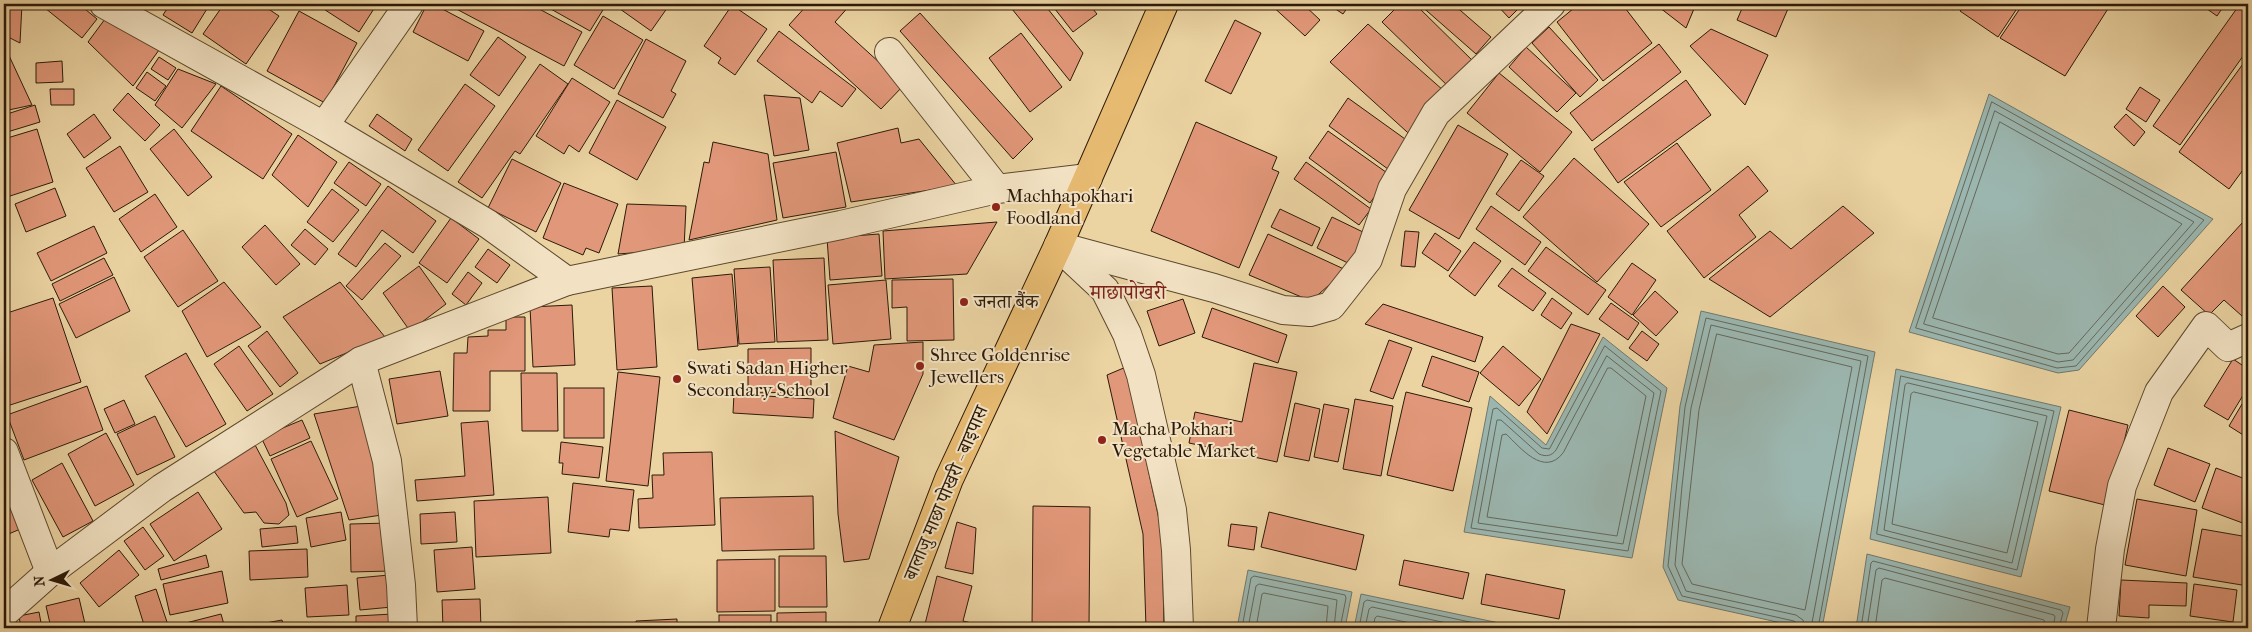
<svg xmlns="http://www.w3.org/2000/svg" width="2252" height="632" font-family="'IM FELL French Canon','Noto Serif Devanagari',serif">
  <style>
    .water { fill: #9bb6af; stroke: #6f786c }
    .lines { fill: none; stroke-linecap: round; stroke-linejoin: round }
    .shore { stroke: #64685c; stroke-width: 1 }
    .building { fill: #e19779; stroke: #2c1a08 }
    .street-casing { stroke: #5c482e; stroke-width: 30 }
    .primary-casing { stroke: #2c1a08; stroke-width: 30 }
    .street { stroke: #f2e2c3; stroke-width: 28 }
    .primary { stroke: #e6ba71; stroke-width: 28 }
    .poi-dot { fill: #8f2418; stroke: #f2e2c3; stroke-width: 2 }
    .labels { text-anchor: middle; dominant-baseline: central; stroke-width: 4; stroke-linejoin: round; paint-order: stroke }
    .poi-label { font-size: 19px; fill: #2c1a08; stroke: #f2e2c3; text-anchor: start }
    .street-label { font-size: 19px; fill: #2c1a08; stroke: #f2e2c3 }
    .neighbourhood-label { font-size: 20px; fill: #7a1f14; stroke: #f2e2c3 }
  </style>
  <rect width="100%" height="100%" fill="#ebd3a2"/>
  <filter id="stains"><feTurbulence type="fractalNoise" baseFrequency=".004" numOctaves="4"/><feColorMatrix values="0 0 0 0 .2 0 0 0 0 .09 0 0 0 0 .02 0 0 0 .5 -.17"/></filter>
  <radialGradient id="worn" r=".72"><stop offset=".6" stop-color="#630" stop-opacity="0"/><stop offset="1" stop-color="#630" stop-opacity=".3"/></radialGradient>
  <!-- water -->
  <g class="water">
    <path d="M1989 94 2213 219 2079 370 2058 373 1909 332Z"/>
    <path d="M1701 311 1875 352 1822 628H1804L1678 600 1663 567 1680 406Z"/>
    <path d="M1603 337 1667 388 1632 558 1464 532 1490 396 1546 445Z"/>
    <path d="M1896 369 2061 407 2021 577 1870 539Z"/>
    <path d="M1867 554 2070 607 2064 628H1856Z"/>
    <path d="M1248 570 1352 592 1345 628H1237Z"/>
    <path d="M1361 594 1504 624 1503 628H1354Z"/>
  </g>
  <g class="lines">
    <!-- shore -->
    <g class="shore">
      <path d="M1992 102 2204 220 2076 366 2057 368 1916 328Z"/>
      <path d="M1995 111 2194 222 2073 360 2058 362 1924 324Z"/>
      <path d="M2000 122 2182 224 2069 353 2058 354 1933 318Z"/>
      <path d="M1717 334 1852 367 1805 610 1692 584 1682 564 1699 410Z"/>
      <path d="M1605 346 1661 391 1628 551 1471 528 1493 409 1497 408 1542 448 1549 449Z"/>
      <path d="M1607 356 1654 393 1623 544 1478 523 1497 420H1501L1539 454C1546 457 1552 456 1556 450Z"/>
      <path d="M1608 368H1611L1646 396 1617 536 1487 517 1502 435 1506 434C1520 447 1544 478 1563 453Z"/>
      <path d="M1901 376 2054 411 2017 570 1877 534Z"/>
      <path d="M1908 383 2047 416 2012 563 1884 530 1905 385Z"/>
      <path d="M1914 392 2038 422 2007 553 1892 524 1911 394Z"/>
      <path d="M1242 628 1251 578 1254 576 1345 595 1346 598 1340 628"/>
      <path d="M1248 628 1256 586 1259 584 1337 600 1334 628"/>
      <path d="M1256 628 1262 594 1264 593 1328 606 1326 628"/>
      <path d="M1359 628 1364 602 1367 600 1498 628"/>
      <path d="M1365 628 1369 609 1372 607 1470 628"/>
      <path d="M1373 628 1375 618 1377 616 1434 628"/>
      <path d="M1799 628 1798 624 1794 621 1682 596 1668 566 1685 407 1706 318 1868 356 1818 628"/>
      <path d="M1805 628 1803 620 1796 615 1686 591 1675 565 1682 486 1691 408 1711 325 1861 361 1811 628"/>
      <path d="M1861 628 1871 563 1873 561 2061 610 2063 613 2059 628"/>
      <path d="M1867 628 1876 570 1879 568 2054 615 2055 617 2053 628"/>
      <path d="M1875 628 1882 580 1885 578 2044 620 2046 628"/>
    </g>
  </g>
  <!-- building -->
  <g class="building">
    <path d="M4 4H22L20 43 4 35Z"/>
    <path d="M40 4H79L97 19 82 38Z"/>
    <path d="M170 4H210L192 33 163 15Z"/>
    <path d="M224 4H261L279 16 246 64 203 34Z"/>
    <path d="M316 4H377L359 32Z"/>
    <path d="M427 4H433L484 31 468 61 413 32Z"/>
    <path d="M447 4H530L582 32 564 66Z"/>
    <path d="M542 4H604L606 5 590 31Z"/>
    <path d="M613 4H670L651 31Z"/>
    <path d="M808 4H851L835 22 904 85 881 109 789 25Z"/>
    <path d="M1008 4H1044L1083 53 1070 81Z"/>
    <path d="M1051 4H1089L1097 14 1073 32Z"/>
    <path d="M1270 4H1303L1320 20 1305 36Z"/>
    <path d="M1328 4H1350L1343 14Z"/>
    <path d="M1400 4H1415L1476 64 1451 89 1382 22Z"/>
    <path d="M1419 4H1453L1491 37 1476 54Z"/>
    <path d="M1496 4H1523L1509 18Z"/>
    <path d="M1579 4H1622L1652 43 1603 81 1557 22Z"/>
    <path d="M1655 4H1696L1686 28Z"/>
    <path d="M1744 4H1790L1776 37 1737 20Z"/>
    <path d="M1944 4H1958L1954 10Z"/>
    <path d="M1965 4H2020L1998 37 1960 11Z"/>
    <path d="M2023 4H2111L2065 76 2000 38Z"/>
    <path d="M2200 4H2225L2217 16Z"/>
    <path d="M2240 4H2248V49L2180 145 2153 126Z"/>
    <path d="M732 5 767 29 735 75 718 63 721 58 704 46Z"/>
    <path d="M299 11 357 43 325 103 267 71Z"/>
    <path d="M920 13 1033 139 1013 159 900 31Z"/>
    <path d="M603 16 643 40 614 89 574 65Z"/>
    <path d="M105 19 159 50 133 86 88 42Z"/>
    <path d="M1235 20 1261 33 1231 94 1205 81Z"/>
    <path d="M1368 24 1452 98 1417 141 1330 62Z"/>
    <path d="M1549 27 1598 80 1580 97 1532 43Z"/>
    <path d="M1711 29 1768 55 1745 105 1690 46Z"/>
    <path d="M779 31 856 89 842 107 820 91 812 103 757 61Z"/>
    <path d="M1021 33 1062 87 1030 112 989 58Z"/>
    <path d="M498 37 526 57 499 96 470 75Z"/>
    <path d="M646 39 686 61 671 91 676 94 663 118 618 94Z"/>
    <path d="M1659 44 1681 72 1592 141 1570 113Z"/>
    <path d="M5 47 32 105 4 111V48Z"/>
    <path d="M1526 47 1576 93 1557 112 1509 67Z"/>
    <path d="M159 57 176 68 168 80 151 69Z"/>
    <path d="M2248 57V163L2229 189 2179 152Z"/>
    <path d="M62 61 63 82 36 83V63Z"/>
    <path d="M540 64 568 84 520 154 515 151 482 198 458 182Z"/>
    <path d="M178 69 216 84 182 128 155 105Z"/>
    <path d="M147 72 166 86 155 101 136 88Z"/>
    <path d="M1499 73 1572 132 1540 172 1467 113Z"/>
    <path d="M572 78 610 102 579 152 569 145 564 154 536 136Z"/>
    <path d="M1686 80 1711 115 1618 183 1594 149Z"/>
    <path d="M465 84 495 106 448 171 418 150Z"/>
    <path d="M221 86 292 134 263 179 191 131Z"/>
    <path d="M2140 87 2160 100 2146 122 2126 109Z"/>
    <path d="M50 89H74V105H51Z"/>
    <path d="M128 93 160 125 145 141 113 110Z"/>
    <path d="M764 95 800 98 809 150 774 156Z"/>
    <path d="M1348 98 1412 144 1392 172 1329 126Z"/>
    <path d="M617 100 666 127 637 180 589 153Z"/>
    <path d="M35 105 40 122 4 133V115Z"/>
    <path d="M94 114 111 138 84 158 67 134Z"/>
    <path d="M377 114 412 139 405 151 369 126Z"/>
    <path d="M2126 114 2145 132 2134 146 2114 127Z"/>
    <path d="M1196 122 1277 157 1272 169 1279 172 1239 268 1151 231Z"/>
    <path d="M1458 125 1508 154 1459 239 1409 210Z"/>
    <path d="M898 128 901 143 919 139 957 186 851 202 837 143Z"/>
    <path d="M37 129 53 182 4 198V139Z"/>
    <path d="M174 129 212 177 188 196 150 149Z"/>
    <path d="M1328 131 1390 175 1370 203 1309 158Z"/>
    <path d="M298 135 337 162 308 207 272 175Z"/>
    <path d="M713 142 768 154 777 220 689 240 704 162 709 163Z"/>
    <path d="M1677 143 1711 190 1661 227 1624 182Z"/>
    <path d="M120 146 148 192 114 212 86 168Z"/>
    <path d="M836 152 846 207 783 218 773 163Z"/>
    <path d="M1574 158 1649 224 1597 282 1523 217Z"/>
    <path d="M512 159 561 183 536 232 488 208Z"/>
    <path d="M1521 160 1544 176 1519 211 1496 194Z"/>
    <path d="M349 162 381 184 366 206 334 183Z"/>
    <path d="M1306 162 1371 209 1359 225 1294 179Z"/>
    <path d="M1748 166 1768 191 1739 215 1756 237 1704 278 1667 231Z"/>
    <path d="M564 183 618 204 599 253 586 248 583 255 543 238Z"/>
    <path d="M388 186 436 221 413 253 382 230 356 267 338 254Z"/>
    <path d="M55 188 66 216 26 232 15 204Z"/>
    <path d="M332 189 359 210 333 242 307 222Z"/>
    <path d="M155 194 177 227 141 252 119 219Z"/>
    <path d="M627 204 686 206 684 249 618 254Z"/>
    <path d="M1491 206 1541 242 1525 265 1476 229Z"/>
    <path d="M1843 206 1874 233 1770 317 1709 279 1770 231 1791 249Z"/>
    <path d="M1280 209 1320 228 1312 246 1271 227Z"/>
    <path d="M1332 217 1365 233 1350 264 1317 248Z"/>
    <path d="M451 218 479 239 447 283 419 263Z"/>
    <path d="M997 222 967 274 885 279 883 231Z"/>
    <path d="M2243 222 2248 227V309L2242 316 2224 300 2209 315 2181 290Z"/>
    <path d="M265 225 300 264 276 285 242 247Z"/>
    <path d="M94 226 107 253 51 281 37 253Z"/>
    <path d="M305 229 328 249 315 265 291 245Z"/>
    <path d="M183 230 218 281 178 307 144 257Z"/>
    <path d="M1405 231 1419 232 1415 267 1401 266Z"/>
    <path d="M1435 233 1461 251 1448 271 1422 253Z"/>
    <path d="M879 234 882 276 830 280 827 238Z"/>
    <path d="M1268 234 1346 270 1311 301 1249 275Z"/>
    <path d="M1474 242 1501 261 1475 296 1449 276Z"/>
    <path d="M385 243 401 256 362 300 346 286Z"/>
    <path d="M1546 247 1606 290 1588 315 1528 271Z"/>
    <path d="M488 249 510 265 497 283 475 267Z"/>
    <path d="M104 258 113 275 60 301 52 284Z"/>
    <path d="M824 258 828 340 777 342 773 260Z"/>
    <path d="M1632 263 1656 280 1632 315 1608 297Z"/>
    <path d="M419 266 446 304 410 331 383 293Z"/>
    <path d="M770 267 775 342 739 344 734 269Z"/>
    <path d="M1512 268 1546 293 1533 311 1498 286Z"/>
    <path d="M468 272 482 283 466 305 452 294Z"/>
    <path d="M732 274 738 346 698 350 692 278Z"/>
    <path d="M114 277 130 311 76 338 59 304Z"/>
    <path d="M953 279 954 340 907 341V307L892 308V280Z"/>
    <path d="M886 280 891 339 833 344 828 285Z"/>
    <path d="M224 282 261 327 207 357 182 311Z"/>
    <path d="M340 282 385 337 320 364 283 317Z"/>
    <path d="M652 286 657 367 617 370 612 288Z"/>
    <path d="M2163 286 2185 307 2158 337 2136 316Z"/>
    <path d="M1655 291 1678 312 1656 336 1633 315Z"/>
    <path d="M53 298 81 382 4 407V314Z"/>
    <path d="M1552 298 1572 313 1561 329 1541 315Z"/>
    <path d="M1183 299 1195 333 1159 346 1147 311Z"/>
    <path d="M1611 303 1639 323 1628 340 1599 319Z"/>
    <path d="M1383 304 1483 337 1475 362 1365 324Z"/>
    <path d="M572 305 575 365 533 367 530 307Z"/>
    <path d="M1212 308 1287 335 1278 363 1202 337Z"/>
    <path d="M506 317H525V371H490V411H453L454 353H467L468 337 488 336V330H506Z"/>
    <path d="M1571 324 1600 334 1547 434 1527 412Z"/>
    <path d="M267 331 298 373 280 387 248 346Z"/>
    <path d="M1642 331 1659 344 1647 361 1629 348Z"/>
    <path d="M1389 340 1412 348 1393 399 1370 391Z"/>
    <path d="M923 342V374L894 440 833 418 848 366 869 372 874 345Z"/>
    <path d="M239 346 273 394 247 411 214 364Z"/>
    <path d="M1503 346 1541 379 1519 406 1480 373Z"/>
    <path d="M811 348V392L748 393V349Z"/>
    <path d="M186 353 226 424 186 447 145 376Z"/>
    <path d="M1432 356 1479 372 1469 402 1422 386Z"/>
    <path d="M2233 359 2248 369V387L2228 420 2204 406Z"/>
    <path d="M1254 363 1297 372 1277 462 1189 443 1195 412 1242 422Z"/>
    <path d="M1126 367 1162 533 1164 628H1146L1143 534 1107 375Z"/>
    <path d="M440 371 448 416 397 424 389 379Z"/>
    <path d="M618 372 660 377 648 486 606 481Z"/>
    <path d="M521 373H557L558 431H522Z"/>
    <path d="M87 386 103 430 24 460 7 415Z"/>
    <rect x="564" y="388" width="40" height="50"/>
    <path d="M1406 392 1472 408 1453 491 1387 475Z"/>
    <path d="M734 394 814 399 813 418 733 413Z"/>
    <path d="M2248 394V438L2229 426Z"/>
    <path d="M1355 399 1393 406 1381 476 1343 469Z"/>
    <path d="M124 400 135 424 115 433 104 409Z"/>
    <path d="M1295 403 1320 409 1309 461 1284 456Z"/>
    <path d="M1324 404 1349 409 1338 462 1314 457Z"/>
    <path d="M367 405 388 514 349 520 314 414Z"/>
    <path d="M2069 410 2128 425 2109 506 2049 491Z"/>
    <path d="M155 416 175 457 137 475 117 434Z"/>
    <path d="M302 420 310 438 270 456 261 437Z"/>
    <path d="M488 421 494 495 417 501 415 480 465 476 461 423Z"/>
    <path d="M835 431 899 457 869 559 844 562 838 514Z"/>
    <path d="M106 433 134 485 95 506 68 454Z"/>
    <path d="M311 441 338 499 297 517 271 459Z"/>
    <path d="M561 442 603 447 599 478 562 474 563 463H559Z"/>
    <path d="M254 443 286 503 289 515 279 524 264 523 256 512 244 513 211 467Z"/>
    <path d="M2168 448 2210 464 2195 502 2154 485Z"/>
    <path d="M712 452 715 525 639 528 638 499 653 498 652 475H664L663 453Z"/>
    <path d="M62 463 93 521 63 537 32 480Z"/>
    <path d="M2216 468 2248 480V525L2202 508Z"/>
    <path d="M4 483 25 527 4 536Z"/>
    <path d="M573 483 634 490 629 531 610 529 609 537 568 532Z"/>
    <path d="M198 492 222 529 174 561 150 524Z"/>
    <path d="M813 496 814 549 722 551 720 498Z"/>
    <path d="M548 497 551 553 476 557 474 501Z"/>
    <path d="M2137 499 2197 510 2186 576 2125 565Z"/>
    <path d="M1033 506 1090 507 1089 628H1032Z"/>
    <path d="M341 512 346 540 311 547 306 518Z"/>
    <path d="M455 512 457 542 421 544 420 514Z"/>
    <path d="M1269 512 1364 535 1356 570 1261 547Z"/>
    <path d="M957 522 976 528 973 574 945 568Z"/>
    <path d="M389 523 391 571 351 572 350 524Z"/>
    <path d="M1231 524 1257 527 1254 550 1228 546Z"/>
    <path d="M296 526 298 543 262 547 260 529Z"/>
    <path d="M143 527 164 556 145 570 124 541Z"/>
    <path d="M2202 529 2248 537V586L2193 577Z"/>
    <path d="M472 547 475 589 437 592 434 550Z"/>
    <path d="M307 549 308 577 250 580 249 551Z"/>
    <path d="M119 550 139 575 99 607 80 583Z"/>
    <path d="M206 555 209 567 161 580 158 569Z"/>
    <path d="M779 556H826L827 607H779Z"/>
    <path d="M775 559V611L717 612V560Z"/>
    <path d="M1404 560 1469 573 1463 599 1399 585Z"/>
    <path d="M222 571 228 603 170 615 163 584Z"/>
    <path d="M1486 574 1565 590 1559 619 1481 604Z"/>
    <path d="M389 575 392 607 360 610 357 578Z"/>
    <path d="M937 576 972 586 963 621 976 624 977 628H924Z"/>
    <path d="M2121 580 2187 583 2186 606 2149 605V618L2119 616Z"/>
    <path d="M2194 584 2237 590 2233 622 2190 616Z"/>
    <path d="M347 585 349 615 307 617 305 588Z"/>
    <path d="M156 589 169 628H145L135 596Z"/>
    <path d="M79 598 86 628H51L46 606Z"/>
    <path d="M480 599 481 628H443L442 600Z"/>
    <path d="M39 612 42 628H21L19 616Z"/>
    <path d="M826 612V628H777V613Z"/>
    <path d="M221 614 225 628H183L182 624Z"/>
    <path d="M393 614 394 628H356V616Z"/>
    <rect x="719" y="615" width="52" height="13"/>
    <path d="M677 619V628H636V621Z"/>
    <path d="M282 620 284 628H249V626Z"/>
    <path d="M2192 625 2233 626V628H2191Z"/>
  </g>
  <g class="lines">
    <!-- street casing -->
    <g class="street-casing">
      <g id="street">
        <path d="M104 4 324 126 488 224 567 281 841 225 997 189 1088 178"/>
        <path d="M889 52 997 189"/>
        <path d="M324 126 409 4"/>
        <path d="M1058 246 1214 288 1283 310 1310 312 1331 306 1368 259 1392 189 1436 113 1551 4"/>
        <path d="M1060 248 1105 290 1127 334 1141 375 1172 510 1176 550 1179 628"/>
        <path d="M361 361 387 461 401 585 403 628"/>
        <path d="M4 452 50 572"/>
        <path d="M4 613 50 572 162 488 361 361 567 281"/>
        <path d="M2101 628 2110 549 2122 486 2159 392 2206 326 2228 347 2248 338"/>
      </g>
    </g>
    <!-- primary casing -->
    <g class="primary-casing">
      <path id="primary" d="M892 628 949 479 1058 246 1164 4"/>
    </g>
    <!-- street -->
    <use href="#street" class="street"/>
    <!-- primary -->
    <use href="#primary" class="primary"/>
  </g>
  <!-- markers -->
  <g class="poi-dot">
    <circle cx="996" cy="207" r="5"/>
    <circle cx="964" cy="302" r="5"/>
    <circle cx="920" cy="366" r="5"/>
    <circle cx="677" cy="379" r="5"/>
    <circle cx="1102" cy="440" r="5"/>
  </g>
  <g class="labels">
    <!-- poi labels -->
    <g class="poi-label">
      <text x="1006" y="196">Machhapokhari<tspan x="1006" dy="22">Foodland</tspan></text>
      <text x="974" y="302">जनता बैंक</text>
      <text x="930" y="355">Shree Goldenrise<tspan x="930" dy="22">Jewellers</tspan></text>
      <text x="687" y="368">Swati Sadan Higher<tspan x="687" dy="22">Secondary School</tspan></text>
      <text x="1112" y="429">Macha Pokhari<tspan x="1112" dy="22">Vegetable Market</tspan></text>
    </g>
    <!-- street labels -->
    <g class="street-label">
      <text transform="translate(946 493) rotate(-67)">बालाजु माछा पोखरी - बाइपास</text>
    </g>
    <!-- neighbourhood labels -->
    <g class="neighbourhood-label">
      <text x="1128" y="292">माछापोखरी</text>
    </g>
  </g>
  <!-- margin -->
  <rect width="2252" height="632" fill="none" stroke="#ebd3a2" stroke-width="20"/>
  <rect x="5" y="5" width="2242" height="622" fill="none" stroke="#2c1a08" stroke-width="2.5"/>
  <rect x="10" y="10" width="2232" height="612" fill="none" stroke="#2c1a08"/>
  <!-- north arrow -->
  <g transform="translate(52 580) rotate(265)" stroke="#f2e2c3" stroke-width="4" paint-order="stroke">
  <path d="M0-4L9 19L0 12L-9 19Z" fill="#2c1a08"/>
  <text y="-8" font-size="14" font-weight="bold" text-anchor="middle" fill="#2c1a08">N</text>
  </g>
  <rect width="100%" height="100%" filter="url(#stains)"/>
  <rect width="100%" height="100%" fill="url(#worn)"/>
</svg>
